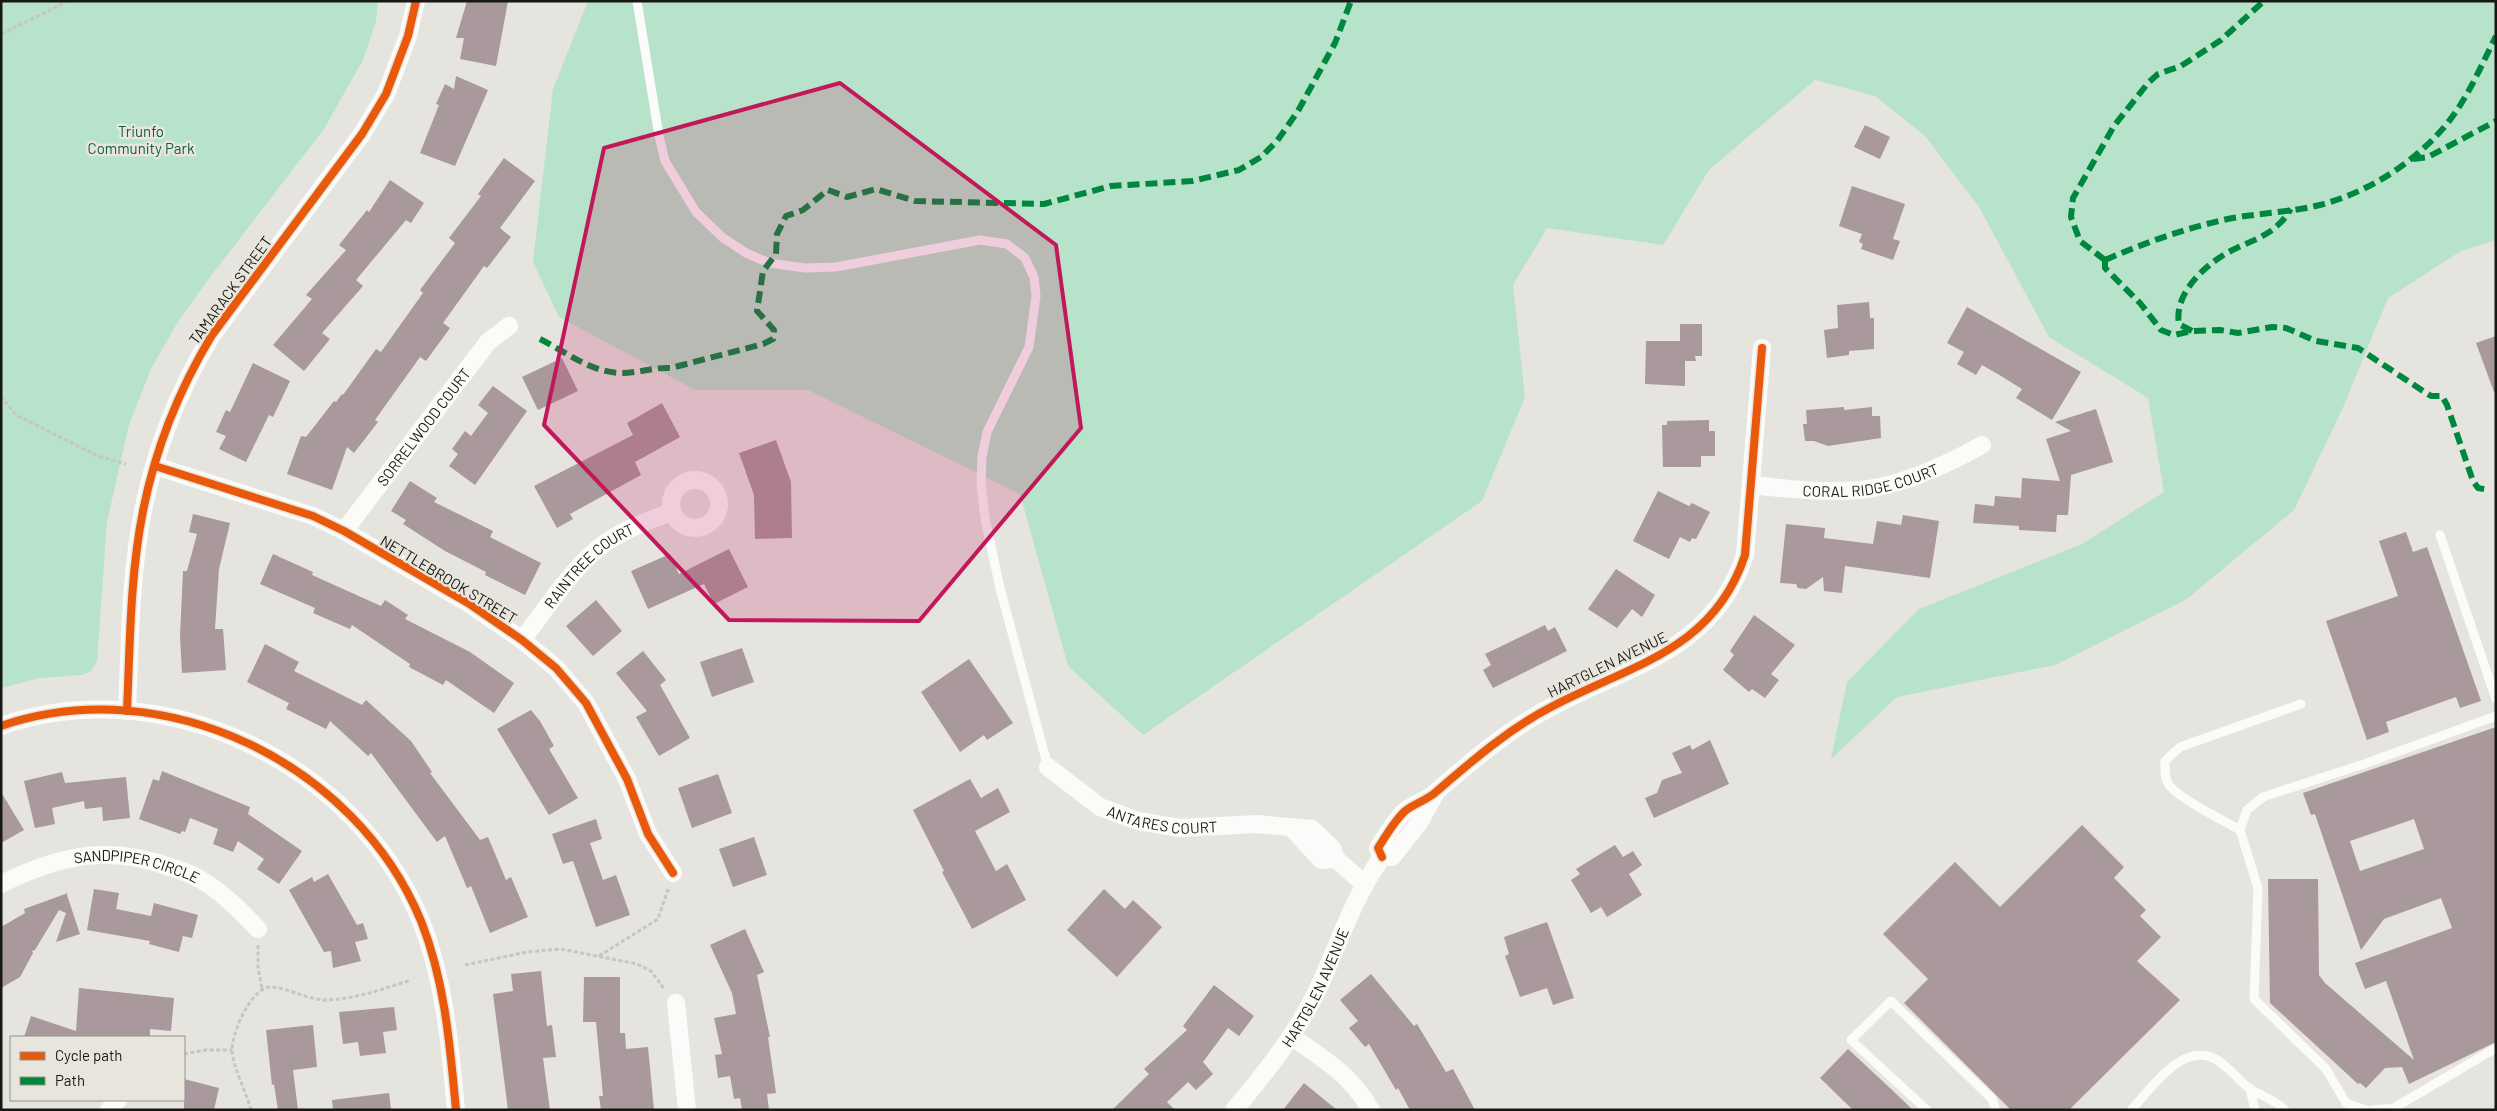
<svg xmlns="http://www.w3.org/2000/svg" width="2497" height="1111" font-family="Barlow,sans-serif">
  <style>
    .green { fill: #b8e3cb }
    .building { fill: #a9989c; fill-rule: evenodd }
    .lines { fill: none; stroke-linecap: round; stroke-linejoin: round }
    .path { stroke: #c5c5c3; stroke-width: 3; stroke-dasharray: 4 2.5; stroke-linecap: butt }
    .lane { stroke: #fbfbfa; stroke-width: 9 }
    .street { stroke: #fbfbfa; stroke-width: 18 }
    .quiet { stroke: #00873e; stroke-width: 6; stroke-dasharray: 12 6; stroke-linecap: butt }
    .cycleway-casing { stroke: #e8e6dc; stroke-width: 11 }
    .cycleway { stroke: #e8590c; stroke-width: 8 }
    .marked { fill: #c2185b; fill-opacity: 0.2; stroke: #c2185b; stroke-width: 4; stroke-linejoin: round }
    .labels { text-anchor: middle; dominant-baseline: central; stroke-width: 5; stroke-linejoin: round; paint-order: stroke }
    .park-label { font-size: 15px; fill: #0d6242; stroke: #e8e6dc }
    .street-label { font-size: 15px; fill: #171713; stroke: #e8e6dc }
  </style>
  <rect width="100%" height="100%" fill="#e5e4df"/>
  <!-- green -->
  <g class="green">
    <path d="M1 1H378L376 22 363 60 324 129 211 276 179 320 151 369 129 425 107 522 97 661 91 671 82 675 40 678 1 688Z"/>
    <path d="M588 1H2496V240L2461 251 2388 298 2342 410 2294 510 2187 599 2055 665 1897 697 1831 759 1847 682 1919 609 2082 544 2164 492 2148 398 2049 337 1979 207 1925 136 1875 96 1815 80 1709 170 1663 245 1547 228 1513 285 1525 397 1482 501 1143 735 1068 666 1020 494 808 390H695L559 317 533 262 553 89Z"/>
  </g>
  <!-- building -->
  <g class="building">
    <path d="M467 1H508L496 66 460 59 464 38H456Z"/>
    <path d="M456 76 488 90 455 166 420 153 439 105 436 104 445 84 454 89Z"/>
    <path d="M1865 125 1890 137 1880 159 1854 147Z"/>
    <path d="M504 158 535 181 500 228 511 237 487 268 484 266 443 323 450 328 426 361 420 357 375 420 378 422 354 453 347 447 332 490 287 474 301 436 306 437 334 401 336 402 342 394 343 395 376 349 381 352 423 293 420 290 455 243 449 238 481 196 478 194Z"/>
    <path d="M390 180 424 203 411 223 406 220 356 280 363 286 322 333 330 339 304 371 273 345 312 299 306 295 346 250 339 245 367 210 369 212Z"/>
    <path d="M1852 186 1905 204 1893 239 1900 241 1893 260 1861 249 1863 244 1859 242 1862 234 1839 226Z"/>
    <path d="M1869 302 1870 318H1874V349L1849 351V355L1827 358 1824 330 1838 328 1837 305Z"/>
    <path d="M1967 307 2081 372 2052 420 2016 398 2022 389 2001 376 1982 365 1976 375 1957 364 1964 352 1947 343Z"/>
    <path d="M1680 324H1702V356H1695L1696 361H1685V386L1645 384 1646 341H1680Z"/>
    <path d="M2496 336V391L2494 392 2476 343Z"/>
    <path d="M562 358 578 391 538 410 522 377Z"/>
    <path d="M253 363 290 381 273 417 269 415 246 462 219 449 226 436 216 432 226 410 230 412Z"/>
    <path d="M493 386 527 411 475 485 449 466 458 454 452 449 465 431 471 436 488 413 478 405Z"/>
    <path d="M662 403 680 437 635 462 641 475 570 514 573 519 557 528 534 486 633 435 627 423Z"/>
    <path d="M1844 407V410L1872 407V416H1880L1881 438 1828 446 1814 441H1805L1803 424H1807L1806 410Z"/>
    <path d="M2096 409 2113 462 2071 475 2068 515H2057L2056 532 2019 530V526L1973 523 1975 504 1994 506 1995 496 2021 498 2022 478 2060 481 2046 439 2071 431 2055 422Z"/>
    <path d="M1709 420V431H1715V456H1701V467H1663L1662 425H1667V421Z"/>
    <path d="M776 440 791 482 792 538 755 539 754 495 739 453Z"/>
    <path d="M410 481 437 498 434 502 493 531 490 537 541 563 525 595 485 575 486 572 445 551 403 524 406 520 391 511Z"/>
    <path d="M1658 491 1689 506 1692 503 1710 512 1696 539 1692 538 1690 542 1680 537 1669 559 1633 541Z"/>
    <path d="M193 514 230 523 219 569 215 629H223L226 670 182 673 180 636 183 571H187L197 534 189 532Z"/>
    <path d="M1903 515 1939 521 1930 578 1845 566 1842 593 1824 591 1823 577 1806 589 1798 588 1796 584 1780 583 1786 524 1825 528 1824 538 1873 544 1877 521 1901 525Z"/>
    <path d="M2406 532 2413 552 2427 547 2481 701 2460 708 2456 697 2386 722 2389 732 2367 740 2326 621 2398 596 2379 541Z"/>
    <path d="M729 549 748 587 714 604 704 584 648 609 631 571 670 554 679 574Z"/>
    <path d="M273 554 313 572 312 575 381 606 385 600 408 615 405 619 470 652 514 683 494 713 446 680 443 685 409 667 410 664 352 625 350 629 313 613 315 608 260 584Z"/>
    <path d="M1616 569 1655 595 1642 617 1632 609 1617 628 1588 609Z"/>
    <path d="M596 600 622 631 593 656 566 626Z"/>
    <path d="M1754 615 1795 645 1771 674 1779 680 1765 698 1752 689 1749 692 1723 670 1734 655 1730 651Z"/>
    <path d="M1545 625 1548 631 1555 627 1567 651 1493 688 1483 670 1491 665 1485 654Z"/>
    <path d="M265 644 299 662 294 671 362 705 366 700 411 741 432 772 430 773 480 840 488 837 506 880 511 877 528 917 490 933 471 886 467 888 445 836 437 842 371 753 368 756 330 721 326 729 286 709 289 703 247 682Z"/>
    <path d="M742 648 754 682 712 697 700 662Z"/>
    <path d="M643 651 666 680 660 685 690 738 659 756 636 717 647 711 616 673Z"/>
    <path d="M969 659 1013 723 987 740 984 735 960 752 921 692Z"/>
    <path d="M531 710 540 721 554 746 549 749 578 798 549 815 497 729Z"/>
    <path d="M2496 727V1042L2409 1084 2402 1067 2385 1068 2366 1088 2360 1083 2358 1084 2270 1003 2268 879H2318L2319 975 2325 983 2414 1060 2386 981 2365 989 2355 963 2452 928 2441 898 2384 919 2361 950 2315 814 2311 815 2303 793ZM2414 819 2424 849 2360 871 2350 841Z"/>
    <path d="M1710 740 1729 784 1654 818 1645 798 1657 793 1662 780 1682 773 1672 753 1690 745 1692 750Z"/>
    <path d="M162 771 250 807 248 814 302 851 279 884 257 869 264 859 238 841 233 852 213 844 218 829 190 818 185 832 182 831 180 834 139 819 153 779 159 781Z"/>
    <path d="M62 772 65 783 126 777 130 818 103 821 102 807 85 809 84 801 52 808 55 824 35 828 24 781Z"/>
    <path d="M718 774 732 813 692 828 678 788Z"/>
    <path d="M970 779 981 798 998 788 1010 812 975 831 996 871 1007 864 1026 900 972 929 942 872 944 871 913 810Z"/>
    <path d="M1 792 24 830 1 843Z"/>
    <path d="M596 819 602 839 590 843 603 880 616 875 630 915 596 927 573 861 563 864 552 834Z"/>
    <path d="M2082 825 2124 867 2114 878 2146 910 2140 916 2161 937 2137 961 2180 1000 2069 1110H2011L1904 1003 1928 979 1883 934 1955 862 2000 907Z"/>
    <path d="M754 837 767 875 733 887 719 849Z"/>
    <path d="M1615 845 1623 857 1633 851 1642 865 1629 874 1642 895 1607 917 1601 907 1591 913 1571 880 1580 874 1576 869Z"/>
    <path d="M328 874 357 925 363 923 368 939 355 942 361 961 333 968 331 951 324 952 289 890 312 877 314 882Z"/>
    <path d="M94 889 119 893 116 909 151 916 154 903 198 915 192 938 183 936 179 952 149 944 150 941 87 930Z"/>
    <path d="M1104 889 1125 909 1133 900 1162 927 1117 977 1067 930Z"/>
    <path d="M68 893 67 895 80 934 56 942 66 913 59 910 35 950 32 951 33 953 20 977 1 988V927L25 913 24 909Z"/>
    <path d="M1547 922 1574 998 1553 1005 1547 988 1520 997 1505 956 1509 954 1504 937Z"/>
    <path d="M745 929 764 972 757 975 770 1037H768L776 1093 767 1094 769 1110H742L740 1098 734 1099 730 1076 718 1078 715 1055 722 1054 714 1018 736 1014 732 993 710 945Z"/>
    <path d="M541 971 547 1026 552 1025 556 1057 543 1058 550 1110H508L493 994 513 991 511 974Z"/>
    <path d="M1371 974 1414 1026 1417 1024 1446 1072 1453 1069 1475 1110H1410L1398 1088 1396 1090 1369 1044 1365 1047 1349 1028 1358 1021 1340 1000Z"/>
    <path d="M584 977H620V1033H625L626 1049 648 1047 654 1110H601L599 1096H603L596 1022H583Z"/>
    <path d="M1214 985 1254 1016 1239 1036 1228 1028 1203 1062 1213 1074 1196 1090 1188 1082 1167 1102 1175 1110H1112L1149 1074 1144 1069 1187 1030 1183 1026Z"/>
    <path d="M79 988 174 998 171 1031 150 1029V1037H24L31 1016 76 1031Z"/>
    <path d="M394 1007 397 1030 383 1032 386 1053 360 1056 358 1042 343 1044 339 1012Z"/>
    <path d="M313 1025 317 1067 293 1070 298 1110H278L274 1084 272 1085 266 1030Z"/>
    <path d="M1848 1049 1891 1089 1913 1110H1853L1820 1078Z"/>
    <path d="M184 1079 219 1088 214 1110H184Z"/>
    <path d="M1304 1083 1337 1110H1283Z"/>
    <path d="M389 1093 391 1110H333L332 1100Z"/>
  </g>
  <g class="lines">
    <!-- path -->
    <g class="path">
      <path d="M1 34 68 1"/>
      <path d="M1 396 16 415 98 456 126 464"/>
      <path d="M258 945V967L262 989"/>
      <path d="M599 956 658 919 668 889"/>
      <path d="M465 965 527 952 561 949 637 964 651 971 665 990"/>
      <path d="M184 1054 206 1050H232"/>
      <path d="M251 1110C246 1092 234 1069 232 1052 231 1034 251 987 271 987 290 988 307 1000 326 1000 356 999 383 989 411 980"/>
    </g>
    <!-- lane -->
    <g class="lane">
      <path d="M637 1 659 136 665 161 696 212 722 237 746 253 769 263 805 268 836 267 980 240 1007 244 1025 258 1034 277 1036 296 1029 347 987 432 982 457 981 483 985 518 1000 588 1048 767"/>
      <path d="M2440 535 2496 699"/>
      <path d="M2240 830C2221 819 2181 800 2169 785 2164 778 2165 769 2165 761L2180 747 2301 704"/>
      <path d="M2250 1089 2255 1110"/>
      <path d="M1927 1110 1851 1040 1891 1001 1992 1099 1996 1110"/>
      <path d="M2131 1110C2152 1088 2183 1040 2217 1060 2229 1067 2238 1080 2249 1088 2262 1097 2273 1098 2285 1110"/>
      <path d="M2366 1110 2346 1103 2326 1069 2254 999 2258 888 2240 830 2247 810 2263 797 2364 764 2496 716"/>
      <path d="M2372 1110 2394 1108 2496 1048"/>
    </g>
    <!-- street -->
    <g class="street">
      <path d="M155 466 313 516 344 531 468 603 522 640 556 668 586 703 627 779 648 834 673 873"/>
      <circle cx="695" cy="504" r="24"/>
      <path id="s1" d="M1752 485C1787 489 1825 493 1860 490 1902 486 1946 465 1982 445"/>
      <path id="s2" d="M344 531 488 342 509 326"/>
      <path id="s3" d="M522 640C548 607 572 567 605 543 625 529 649 520 672 512"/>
      <path d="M127 711C130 644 130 576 143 511 155 450 180 388 212 335L362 134 386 94 408 36 416 1"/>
      <path d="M1 726C164 670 356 763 421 921 445 981 450 1046 456 1110"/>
      <path id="s4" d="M1048 767 1100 807 1138 821 1180 828 1257 824 1312 829 1332 848 1336 859 1363 883"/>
      <path d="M1291 827 1321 860 1336 859"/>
      <path d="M1382 857 1378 848C1386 836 1394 821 1405 811 1415 803 1428 800 1437 791 1473 760 1510 728 1553 706 1631 665 1714 650 1745 555L1762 348"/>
      <path d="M1382 857H1392L1419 823 1435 794"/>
      <path id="s5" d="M1 884C60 855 110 844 173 868 181 871 190 873 198 878 221 891 240 910 258 929"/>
      <path d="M676 1003 687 1110"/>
      <path d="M1292 1037C1325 1060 1350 1074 1371 1110"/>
      <path d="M109 1110 118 1100"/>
      <path id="s6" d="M1234 1110C1266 1072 1295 1036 1317 991 1338 946 1353 898 1382 857"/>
    </g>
    <!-- quiet -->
    <g class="quiet">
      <path d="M2413 159 2428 157 2496 121"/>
      <path d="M2105 260V268L2140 303 2161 330 2174 335 2192 331 2220 330 2238 333 2272 327 2286 328 2316 341 2358 348 2423 391 2431 396H2442L2447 405 2473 481 2478 488 2489 490"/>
      <path d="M2105 260C2142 244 2180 230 2219 221 2252 213 2287 213 2320 205 2369 192 2414 163 2446 125 2468 98 2481 66 2496 36"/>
      <path d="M2105 260 2080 241 2071 217 2073 198 2114 126 2148 83 2158 74 2181 66 2221 40 2264 1"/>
      <path d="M2192 331 2179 324C2174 296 2200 270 2222 256 2240 244 2263 240 2279 224 2284 220 2287 214 2291 209"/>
      <path d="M540 339C566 352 592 373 622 373 639 373 653 367 671 368L763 344 773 339 774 330 757 311 763 271 776 254 777 234 786 216 803 210 828 190 847 197 876 189 915 201 1044 204 1111 186 1192 181 1239 170 1261 157 1277 141 1298 111 1335 43 1351 1"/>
    </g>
    <!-- cycleway casing -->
    <g class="cycleway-casing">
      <g id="cycleway">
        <path d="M155 466 313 516 344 531 468 603 522 640 556 668 586 703 627 779 648 834 673 873"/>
        <path d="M127 711C130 644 130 576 143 511 155 450 180 388 212 335L362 134 386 94 408 36 416 1"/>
        <path d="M1 726C164 670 356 763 421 921 445 981 450 1046 456 1110"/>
        <path d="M1382 857 1378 848C1386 836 1394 821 1405 811 1415 803 1428 800 1437 791 1473 760 1510 728 1553 706 1631 665 1714 650 1745 555L1762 348"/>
      </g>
    </g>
    <!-- cycleway -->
    <use href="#cycleway" class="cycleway"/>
  </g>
  <!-- marked area -->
  <path class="marked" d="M840 83 1056 245 1081 428 919 621 729 620 544 425 604 148Z"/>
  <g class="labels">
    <!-- park labels -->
    <g class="park-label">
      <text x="141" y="131">Triunfo<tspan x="141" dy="17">Community Park</tspan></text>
    </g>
    <!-- street labels -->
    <g class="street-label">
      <text transform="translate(230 290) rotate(-54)">TAMARACK STREET</text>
      <text stroke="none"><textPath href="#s2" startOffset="131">SORRELWOOD COURT</textPath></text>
      <text stroke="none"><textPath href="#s1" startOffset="120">CORAL RIDGE COURT</textPath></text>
      <text stroke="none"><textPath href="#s3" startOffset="101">RAINTREE COURT</textPath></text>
      <text transform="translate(449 579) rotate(31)">NETTLEBROOK STREET</text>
      <text transform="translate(1607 664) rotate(-26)">HARTGLEN AVENUE</text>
      <text stroke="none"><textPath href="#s4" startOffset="130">ANTARES COURT</textPath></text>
      <text stroke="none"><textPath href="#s5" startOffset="142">SANDPIPER CIRCLE</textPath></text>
      <text stroke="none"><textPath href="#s6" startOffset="148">HARTGLEN AVENUE</textPath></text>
    </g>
  </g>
  <!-- border -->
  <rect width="2497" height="1111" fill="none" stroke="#171713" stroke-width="5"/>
  <!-- legend -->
  <rect x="10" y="1036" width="175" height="65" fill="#e8e6dc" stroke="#94938c"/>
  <rect x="20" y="1052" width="25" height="8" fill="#e8590c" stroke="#94938c"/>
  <text x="55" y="1061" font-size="15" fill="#171713">Cycle path</text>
  <rect x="20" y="1077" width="25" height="8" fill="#00873e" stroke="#94938c"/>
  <text x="55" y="1086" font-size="15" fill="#171713">Path</text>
</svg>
